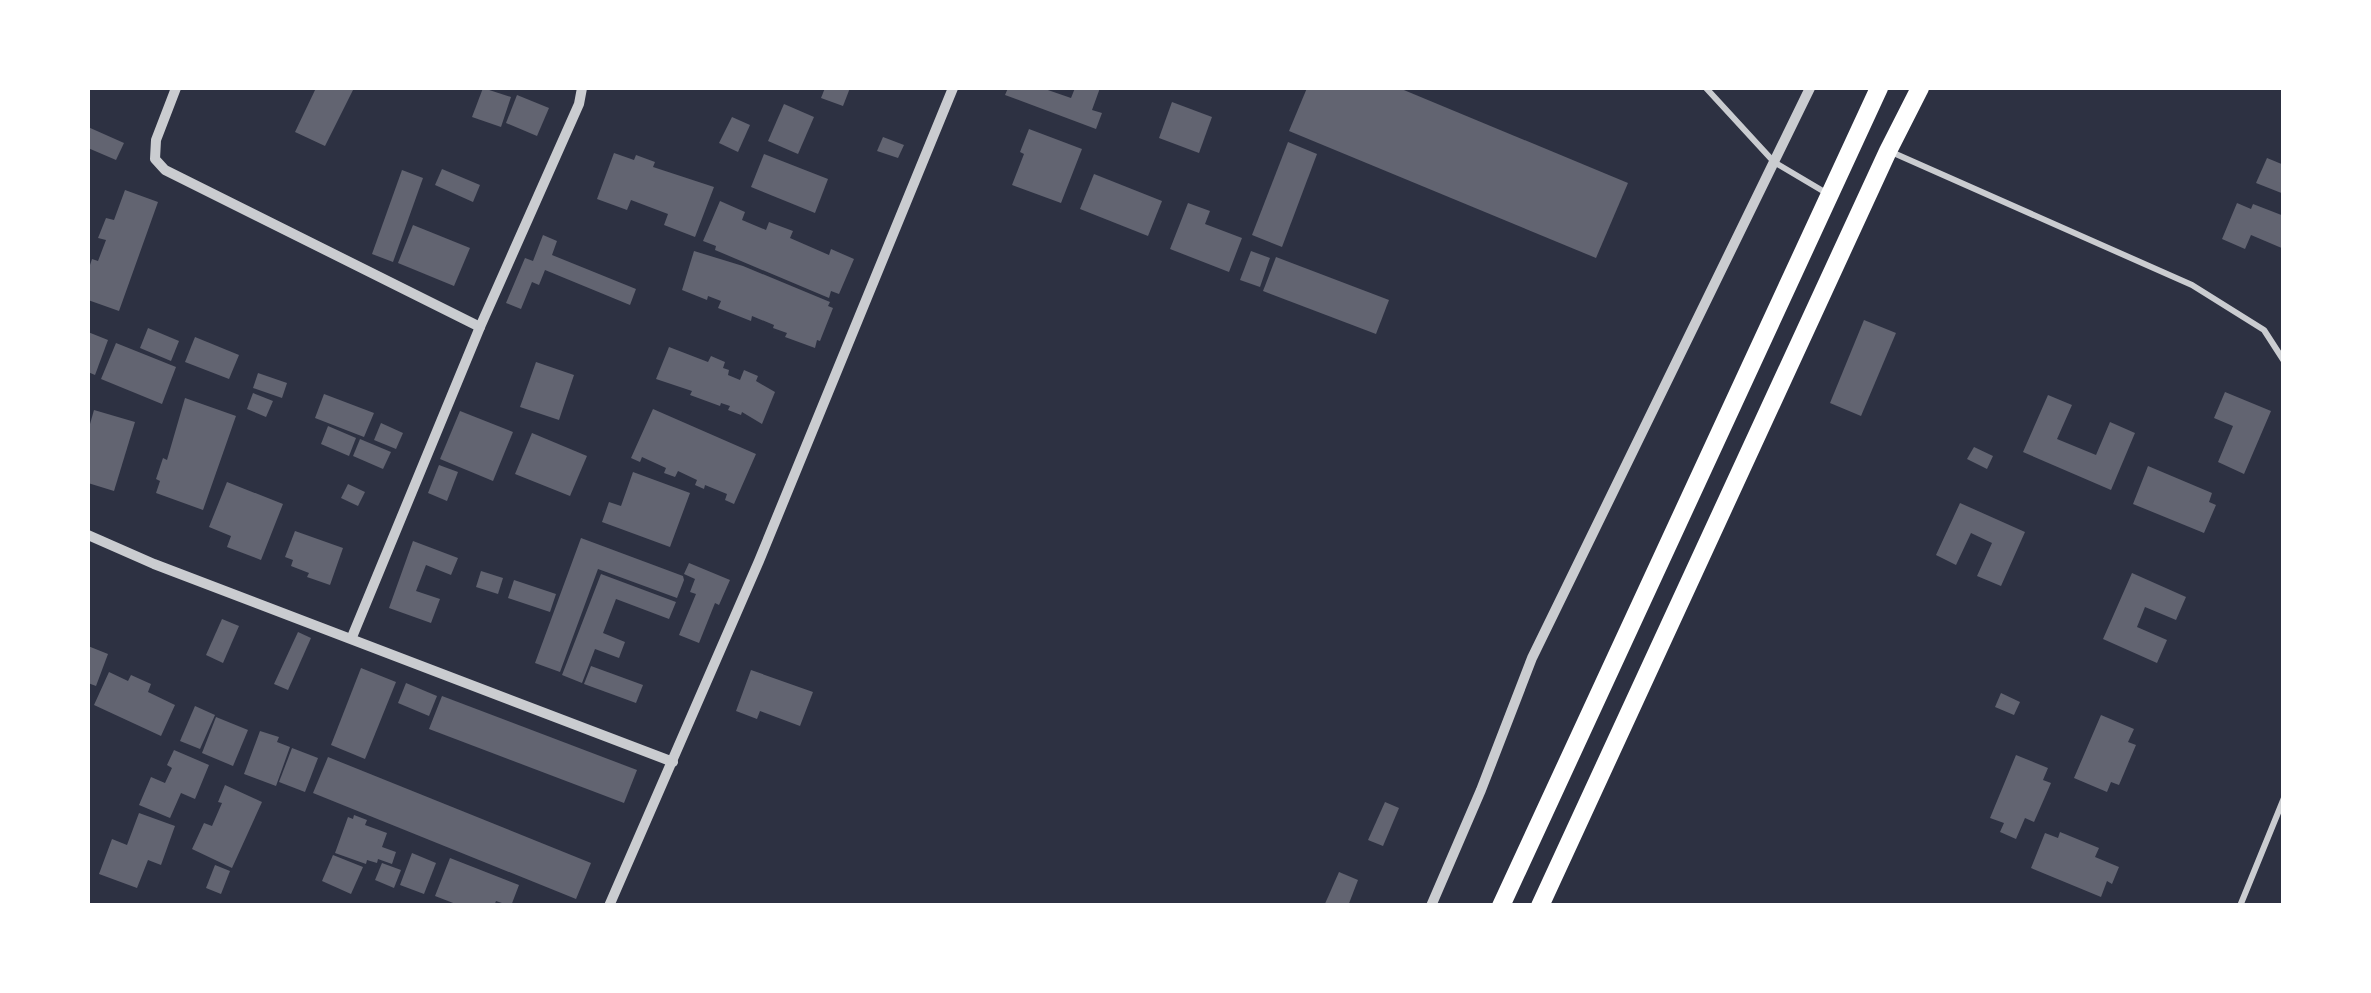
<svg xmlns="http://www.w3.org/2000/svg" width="2371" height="993" font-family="'Alegreya Sans',sans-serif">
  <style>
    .building { fill: #626471 }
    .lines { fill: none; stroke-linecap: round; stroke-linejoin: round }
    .service { stroke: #caccd0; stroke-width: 6 }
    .minor { stroke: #caccd0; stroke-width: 10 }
    .primary { stroke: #fff; stroke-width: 18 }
  </style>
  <rect width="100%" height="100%" fill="#2d3142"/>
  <!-- building -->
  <g class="building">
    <path d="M316 88H354L325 146 295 132Z"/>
    <path d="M483 88 511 97 501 127 472 117Z"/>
    <path d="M825 88H850L843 106 821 98Z"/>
    <path d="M1008 88H1042L1071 98 1075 88H1100L1092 110 1102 113 1096 129 1005 95Z"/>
    <path d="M1307 88H1399L1628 183 1596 258 1289 131Z"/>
    <path d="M517 95 549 108 537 136 506 123Z"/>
    <path d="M1172 102 1212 117 1199 153 1159 138Z"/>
    <path d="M784 104 814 117 798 154 768 141Z"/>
    <path d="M732 117 750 125 738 152 719 143Z"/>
    <path d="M88 127 124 143 116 160 88 148Z"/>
    <path d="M1029 129 1082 149 1061 203 1012 185 1024 154 1020 152Z"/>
    <path d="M883 137 904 145 898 158 877 151Z"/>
    <path d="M1288 142 1317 154 1282 247 1252 235Z"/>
    <path d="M614 153 634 160 636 155 655 162 653 167 714 187 695 237 664 225 668 214 631 200 627 210 597 199Z"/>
    <path d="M764 154 828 179 815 213 751 187Z"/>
    <path d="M2267 158 2284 165V194L2256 183Z"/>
    <path d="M442 169 480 185 473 202 435 185Z"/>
    <path d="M402 170 423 178 393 262 372 254Z"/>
    <path d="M1094 174 1162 201 1148 236 1080 209Z"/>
    <path d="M125 190 158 202 119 311 88 300V271L92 259 98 261 106 240 98 238 106 218 114 220Z"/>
    <path d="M720 201 745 212 742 220 766 230 769 222 793 231 790 238 829 255 831 249 854 259 839 294 831 291 829 298 715 250 716 246 703 241Z"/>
    <path d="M1188 203 1210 211 1205 224 1242 238 1229 272 1170 249Z"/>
    <path d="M2237 203 2251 209 2253 204 2284 216V249L2251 235 2245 249 2222 239Z"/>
    <path d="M413 225 470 248 454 286 398 263Z"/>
    <path d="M543 235 557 241 552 255 636 289 630 305 545 270 539 285 532 282 521 309 506 303 525 258 533 261Z"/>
    <path d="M694 251 743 266 830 302 828 306 833 308 820 341 817 340 815 348 785 337 787 333 773 328 774 325 752 316 751 321 718 308 721 301 708 296 707 300 682 290Z"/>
    <path d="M1251 251 1270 258 1260 287 1240 280Z"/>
    <path d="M1276 257 1389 300 1376 334 1263 291Z"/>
    <path d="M1864 320 1896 333 1861 416 1830 403Z"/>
    <path d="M148 328 179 341 171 361 140 348Z"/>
    <path d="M88 332 108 340 95 375 88 372Z"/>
    <path d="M195 337 239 355 229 379 185 362Z"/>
    <path d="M116 343 176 367 162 404 101 379Z"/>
    <path d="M669 347 708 362 711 356 725 362 723 368 729 370 728 375 740 380 744 370 758 376 756 381 775 392 762 424 742 412 741 415 728 410 730 406 721 403 720 406 690 395 692 391 656 379Z"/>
    <path d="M536 362 574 375 559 420 520 407Z"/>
    <path d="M258 373 287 383 282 398 253 388Z"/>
    <path d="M2225 392 2271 411 2244 474 2218 462 2233 426 2214 418Z"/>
    <path d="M253 393 273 401 266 417 247 409Z"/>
    <path d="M324 394 374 413 364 437 315 418Z"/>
    <path d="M2048 395 2072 405 2057 439 2096 455 2110 422 2135 433 2111 490 2023 452Z"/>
    <path d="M185 398 236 416 203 510 156 493 160 481 156 479 163 458 167 460Z"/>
    <path d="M653 409 756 454 734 504 725 500 727 494 705 485 704 489 695 485 697 480 678 471 675 477 664 473 666 468 642 457 640 462 631 458Z"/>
    <path d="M94 410 135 422 114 491 88 483V431Z"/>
    <path d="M460 411 513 432 493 481 440 459Z"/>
    <path d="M381 423 403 433 396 449 374 440Z"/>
    <path d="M328 426 356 438 349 456 321 444Z"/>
    <path d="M532 433 587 456 570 496 515 474Z"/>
    <path d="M360 439 391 452 383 469 353 456Z"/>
    <path d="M1974 447 1993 456 1987 469 1967 459Z"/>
    <path d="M439 465 458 472 447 501 428 493Z"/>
    <path d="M2148 466 2212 493 2209 502 2216 505 2204 533 2133 504Z"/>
    <path d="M633 472 690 493 670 547 602 522 609 502 621 506Z"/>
    <path d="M227 482 283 504 261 560 227 547 231 536 209 527Z"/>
    <path d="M348 484 365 492 358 506 341 498Z"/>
    <path d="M1960 503 2025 532 2001 586 1977 576 1992 543 1971 533 1956 565 1936 555Z"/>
    <path d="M295 531 343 548 330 585 307 577 309 573 291 566 293 560 285 557Z"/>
    <path d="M581 538 683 576 684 580 677 598 598 569 560 672 535 663Z"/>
    <path d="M413 541 458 558 451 575 426 565 416 591 440 599 431 623 389 608Z"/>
    <path d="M689 563 730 580 719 605 715 603 699 643 679 635 696 594 690 592 695 579 684 574Z"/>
    <path d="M481 571 503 578 498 594 476 587Z"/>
    <path d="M2132 573 2186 597 2176 620 2145 607 2137 627 2167 640 2157 663 2103 639Z"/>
    <path d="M601 574 676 602 669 619 616 599 603 633 625 642 619 658 595 649 582 683 562 675Z"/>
    <path d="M514 580 556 594 550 612 508 598Z"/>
    <path d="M222 619 239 626 223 663 206 655Z"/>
    <path d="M298 632 311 638 288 690 274 684Z"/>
    <path d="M88 646 108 654 96 686 88 683Z"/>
    <path d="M591 666 643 685 636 703 584 684Z"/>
    <path d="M361 668 396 682 365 759 331 745Z"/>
    <path d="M751 670 813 692 800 726 760 711 757 719 736 711Z"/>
    <path d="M109 672 128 681 131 675 151 684 148 692 175 705 161 736 94 705Z"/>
    <path d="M406 683 437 696 429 716 398 703Z"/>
    <path d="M2001 693 2020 702 2014 715 1995 707Z"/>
    <path d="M442 696 637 770 624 803 429 729Z"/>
    <path d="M195 706 215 715 200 749 180 741Z"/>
    <path d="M2101 715 2134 729 2128 742 2136 745 2119 785 2111 782 2107 792 2074 778Z"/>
    <path d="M216 717 248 730 233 766 202 753Z"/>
    <path d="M260 731 279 737 277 742 290 747 276 786 244 774Z"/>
    <path d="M292 748 318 758 305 792 279 782Z"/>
    <path d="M174 750 209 765 195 799 181 793 170 818 139 805 151 777 165 783 172 768 167 765Z"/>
    <path d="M2016 755 2048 768 2043 780 2051 783 2034 822 2025 818 2016 839 2000 832 2004 823 1990 818Z"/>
    <path d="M328 757 591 863 576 899 313 793Z"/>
    <path d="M225 785 262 802 232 868 192 849 204 823 212 826 222 803 218 802Z"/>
    <path d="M1385 802 1399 808 1383 846 1368 840Z"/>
    <path d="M139 813 175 826 161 865 148 860 137 888 99 874 112 839 127 845Z"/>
    <path d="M354 815 367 820 365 825 387 833 382 847 396 852 392 864 378 859 377 863 367 860 366 864 335 853 348 817 353 819Z"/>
    <path d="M2060 832 2099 848 2095 857 2119 867 2112 884 2107 881 2101 897 2031 868 2045 833 2058 838Z"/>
    <path d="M412 853 436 863 424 894 400 885Z"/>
    <path d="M333 855 363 867 351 894 322 881Z"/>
    <path d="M450 858 519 885 511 906 496 901 494 906H461L435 896Z"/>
    <path d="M382 863 401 870 394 888 375 880Z"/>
    <path d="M215 865 230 871 221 894 206 888Z"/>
    <path d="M1339 872 1358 880 1348 906H1324Z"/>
  </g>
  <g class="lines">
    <!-- service -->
    <g class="service">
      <path d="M1706 88 1774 162 1828 194"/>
      <path d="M1889 151 2192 285 2264 330 2284 361"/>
      <path d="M2240 906 2284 798"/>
    </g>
    <!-- minor -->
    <g class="minor">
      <path d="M176 88 156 140 155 159 165 170 480 327"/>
      <path d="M88 535 154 564 673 762"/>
      <path d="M352 637 480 327 579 104 582 88"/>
      <path d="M609 906 759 561 953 88"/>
      <path d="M1431 906 1481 790 1532 658 1810 88"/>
    </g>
    <!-- primary -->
    <g class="primary">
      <path d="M1501 906 1879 88"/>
      <path d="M1540 906 1888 151 1920 88"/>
    </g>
  </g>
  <!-- border -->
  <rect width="2371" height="993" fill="none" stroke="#ffffff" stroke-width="180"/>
</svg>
